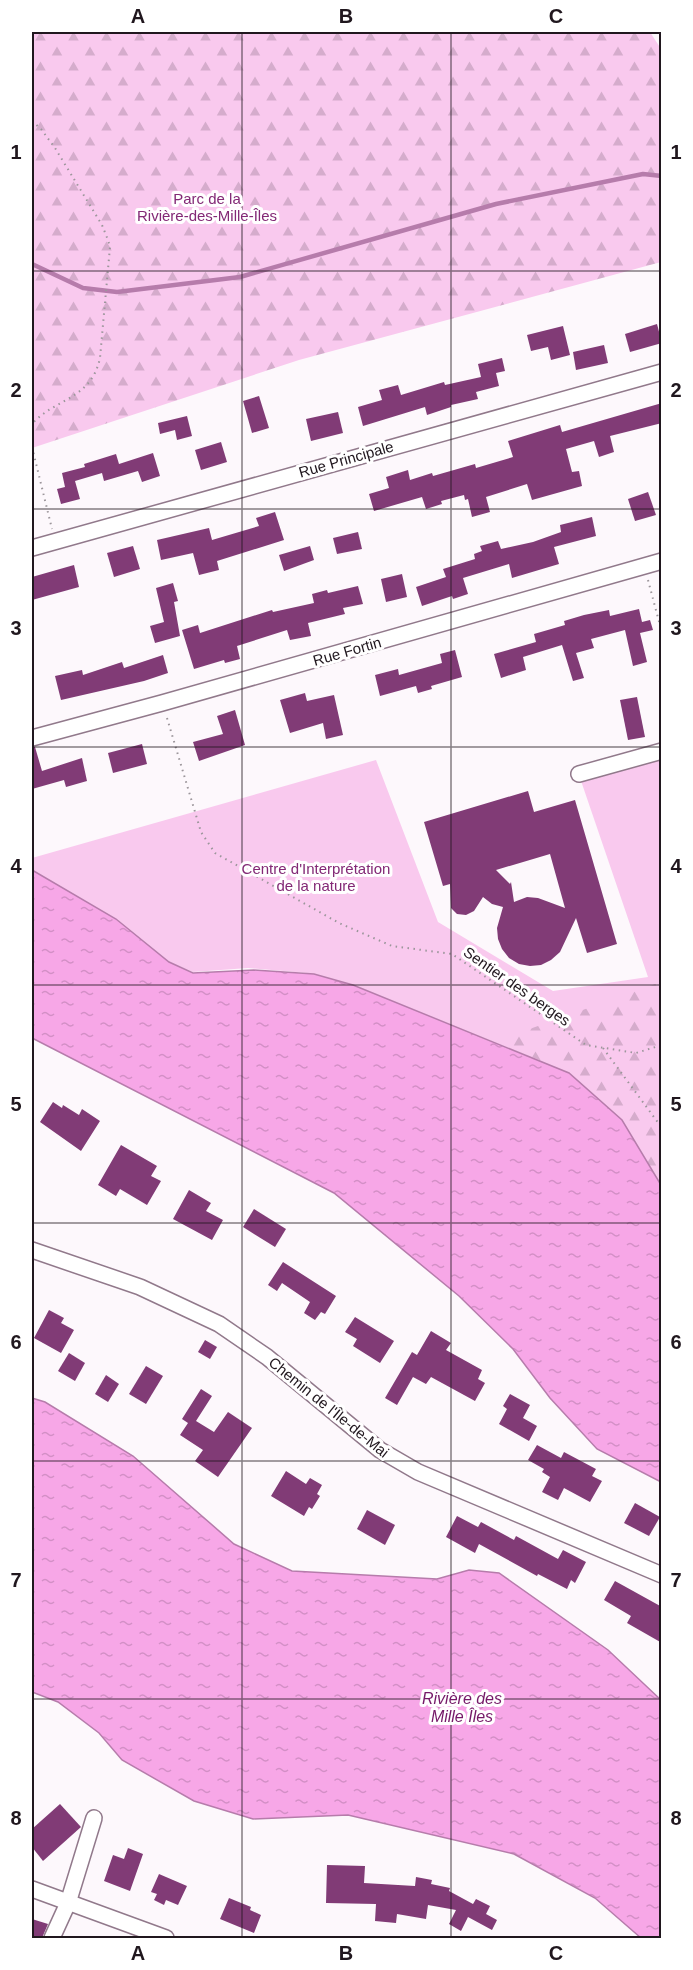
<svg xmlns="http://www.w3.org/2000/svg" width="693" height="1970" font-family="Helvetica,sans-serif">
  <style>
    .green { fill: #f9c9ee }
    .forest { fill: url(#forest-firs) }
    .water { fill: url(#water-ripples); stroke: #b67cab; stroke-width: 1.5 }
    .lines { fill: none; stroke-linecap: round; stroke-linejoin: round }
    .stream { stroke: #b67cab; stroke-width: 4.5 }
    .building { fill: #813b76; fill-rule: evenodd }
    .minor-casing { stroke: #91798b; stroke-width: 18 }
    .path { stroke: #9c969b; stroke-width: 2; stroke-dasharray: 1.5 4.5; stroke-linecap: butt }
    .minor { stroke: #fff; stroke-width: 15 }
    .grid { fill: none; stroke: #20171e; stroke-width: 1.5; stroke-opacity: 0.55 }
    .labels { text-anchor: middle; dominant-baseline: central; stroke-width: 6; stroke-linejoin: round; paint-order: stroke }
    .park-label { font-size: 15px; fill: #832976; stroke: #fff }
    .street-label { font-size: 15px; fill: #20171e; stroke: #fff }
    .water-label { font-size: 16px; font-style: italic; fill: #751968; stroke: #fff }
    .neatline { fill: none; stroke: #20171e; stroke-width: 2 }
    .grid-label { font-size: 20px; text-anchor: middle; font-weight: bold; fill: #20171e }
  </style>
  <defs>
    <pattern id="forest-firs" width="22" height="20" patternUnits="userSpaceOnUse" patternTransform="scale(1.5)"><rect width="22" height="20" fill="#f9c9ee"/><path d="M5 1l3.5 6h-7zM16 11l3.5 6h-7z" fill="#d5accc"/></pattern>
    <pattern id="water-ripples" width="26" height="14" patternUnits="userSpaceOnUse" patternTransform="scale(1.5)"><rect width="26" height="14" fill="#f7a7e7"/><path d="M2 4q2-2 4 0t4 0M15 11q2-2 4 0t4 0" fill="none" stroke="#d38fc6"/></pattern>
  </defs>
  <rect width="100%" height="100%" fill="#fdf8fc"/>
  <!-- green -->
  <path class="green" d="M661 752V1185L622 1120 525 1054 350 986 307 973 248 968 193 972 169 962 116 919 32 870V858L376 760 438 922 553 991 648 977 579 775Z"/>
  <!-- forest -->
  <g class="forest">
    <path d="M32 32H650L661 49V262L299 360 32 448Z"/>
    <path d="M661 982V1185L622 1120 555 1066 493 1042Z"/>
  </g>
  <!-- water -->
  <g class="water">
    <path d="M32 870 116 919 169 962 193 973 254 970 314 974 353 985 569 1073 622 1120 661 1185V1482L597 1449 550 1398 513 1349 459 1296 334 1193 32 1038Z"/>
    <path d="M32 1398 45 1402 133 1456 234 1544 292 1571 437 1579 469 1570 499 1573 608 1650 661 1700V1938H641L595 1898 514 1854 348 1815 253 1819 194 1801 122 1760 99 1733 58 1702 32 1692Z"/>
  </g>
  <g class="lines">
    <!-- stream -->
    <path class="stream" d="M32 264 83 288 117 292 240 277 496 204 643 174 662 176"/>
  </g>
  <!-- building -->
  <g class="building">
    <path d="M657 324 662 343 630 352 625 334Z"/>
    <path d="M563 326 570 355 551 360 548 347 531 351 527 335Z"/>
    <path d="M604 345 608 363 576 370 573 352Z"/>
    <path d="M502 358 505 371 496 373 499 386 476 392 478 399 451 405V407L427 415 425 407 363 426 358 407 382 400 379 390 398 385 401 395 444 382 445 385 481 377 478 364Z"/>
    <path d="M259 396 269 428 252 433 243 401Z"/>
    <path d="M662 403V423L610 436 614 452 599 457 594 441 566 449 572 472 579 471 582 486 532 500 527 484 486 497 490 512 472 517 468 499 465 500 464 495 441 501 442 504 426 509 422 497 374 511 369 494 389 488 386 477 408 470 410 480 432 473 433 476 475 464 476 468 513 457 508 441 560 425 562 432Z"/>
    <path d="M338 412 343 433 311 441 306 419Z"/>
    <path d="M187 416 192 436 177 440 175 430 160 434 158 423Z"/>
    <path d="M221 442 227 462 201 470 195 450Z"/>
    <path d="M153 453 160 476 142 482 138 471 104 481 102 473 75 481 80 499 61 504 57 489 65 487 62 473 85 467 84 464 116 454 119 464Z"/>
    <path d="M648 492 656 515 635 521 628 499Z"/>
    <path d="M275 512 284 540 217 561 219 570 199 575 193 553 161 560 157 540 209 528 212 540 259 526 256 518Z"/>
    <path d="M592 517 596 536 554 547 559 564 512 578 509 564 463 578 468 594 453 599 452 596 422 606 416 587 446 577 443 569 475 559 474 554 482 551 480 546 498 541 501 549 533 542 561 532 560 525Z"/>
    <path d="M358 532 362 549 337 554 333 538Z"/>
    <path d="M133 546 140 569 114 577 107 553Z"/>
    <path d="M310 546 314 560 284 571 279 555Z"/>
    <path d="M74 565 79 587 32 600V577Z"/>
    <path d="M402 574 407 597 386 602 381 579Z"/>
    <path d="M173 583 178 601 174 602 180 636 155 643 150 626 164 622 156 588Z"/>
    <path d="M358 586 363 604 343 608 345 614 308 623 311 636 290 640 287 630 237 646 240 659 225 663 224 660 194 669 182 630 198 625 200 633 272 610 273 612 314 603 312 594 327 590 328 593Z"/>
    <path d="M639 609 642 622 650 620 653 630 640 633 647 662 633 666 625 630 591 639 594 648 576 653 584 678 573 681 562 645 523 657 526 670 501 678 494 654 536 642 534 634 565 625 564 621 584 615 609 610 610 616Z"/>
    <path d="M455 650 462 677 431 686 432 689 418 693 416 686 380 696 375 675 398 669 399 675 442 663 440 654Z"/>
    <path d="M163 655 168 673 144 681 61 700 55 676 82 670 83 675 122 662 124 668Z"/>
    <path d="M305 693 307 701 334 695 343 735 326 739 323 723 290 733 280 700Z"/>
    <path d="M637 697 645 737 628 740 620 700Z"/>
    <path d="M235 710 245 745 199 761 193 742 223 734 217 716Z"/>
    <path d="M142 744 147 764 113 773 108 753Z"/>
    <path d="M32 747H35L42 771 82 758 87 781 66 787 64 780 32 789Z"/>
    <path d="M528 791 534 812 575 800 617 944 587 953 576 918 560 952 551 960 541 965 530 966 519 964 509 958 502 949 498 939 497 928 503 907 492 904 483 897 474 911 466 915 457 914 451 908 450 884 443 886 424 822ZM550 854 565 908 538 898 527 897 514 902 511 882 510 884 496 870Z"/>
    <path d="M53 1102 62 1108 63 1105 79 1115 82 1109 100 1121 81 1151 40 1122Z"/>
    <path d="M121 1145 157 1166 151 1176 161 1181 147 1205 120 1189 116 1196 98 1185Z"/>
    <path d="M189 1190 211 1203 206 1211 223 1220 212 1240 173 1219Z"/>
    <path d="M254 1209 286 1229 275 1247 243 1227Z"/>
    <path d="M283 1262 336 1296 325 1314 321 1312 315 1320 304 1313 310 1302 282 1283 277 1291 268 1285Z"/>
    <path d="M49 1310 64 1318 61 1323 74 1330 61 1353 34 1338Z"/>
    <path d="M355 1317 394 1341 380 1363 353 1346 357 1339 345 1332Z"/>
    <path d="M431 1331 451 1343 446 1350 482 1370 478 1379 485 1383 475 1401 431 1377 426 1384 413 1377 397 1405 385 1398 412 1352 417 1355Z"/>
    <path d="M205 1340 217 1347 210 1359 198 1352Z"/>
    <path d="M69 1353 85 1363 75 1381 58 1371Z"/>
    <path d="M146 1366 163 1376 146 1404 129 1394Z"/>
    <path d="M106 1375 119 1384 108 1402 95 1394Z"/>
    <path d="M201 1389 212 1396 196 1421 214 1432 228 1412 252 1428 218 1477 195 1461 203 1450 180 1435 188 1423 182 1419Z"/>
    <path d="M510 1394 530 1405 523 1418 537 1426 529 1441 499 1424 507 1409 503 1406Z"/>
    <path d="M537 1445 561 1458 564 1452 596 1469 592 1476 602 1481 590 1502 564 1488 558 1500 542 1492 550 1477 542 1472 544 1469 528 1460Z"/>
    <path d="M286 1471 306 1484 310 1478 322 1485 317 1494 320 1496 312 1509 309 1507 304 1516 271 1496Z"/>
    <path d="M635 1503 660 1517 649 1536 624 1523Z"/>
    <path d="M367 1510 395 1525 385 1545 357 1529Z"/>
    <path d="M457 1516 478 1527 481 1522 514 1540 516 1536 558 1559 563 1550 586 1562 575 1583 571 1580 567 1589 538 1574 537 1576 479 1544 475 1553 446 1537Z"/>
    <path d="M615 1581 662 1607V1643L627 1623 631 1616 604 1600Z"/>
    <path d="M60 1804 81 1827 43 1861 32 1847V1829Z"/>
    <path d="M128 1848 143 1854 130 1891 104 1881 113 1855 124 1859Z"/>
    <path d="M327 1865 365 1866 364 1883 415 1886 416 1877 432 1880 431 1884 450 1888 449 1891 473 1904 476 1899 490 1906 486 1914 497 1920 492 1930 468 1917 461 1931 449 1924 456 1910 428 1905 426 1919 397 1914 396 1923 375 1921 376 1904 326 1903Z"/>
    <path d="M159 1874 187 1886 178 1905 166 1900 164 1905 154 1900 157 1894 151 1892Z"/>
    <path d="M229 1898 251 1907 250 1910 261 1915 254 1933 220 1919Z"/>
    <path d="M32 1919 48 1924 42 1938H32Z"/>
  </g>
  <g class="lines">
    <!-- minor casing -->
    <g class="minor-casing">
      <g id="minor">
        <path d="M32 548 662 372"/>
        <path d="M32 738 162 703 662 561"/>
        <path d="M579 774 662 751"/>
        <path d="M32 1250 140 1287 219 1324 267 1357 380 1450 418 1472 662 1575"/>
        <path d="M32 1889 166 1938"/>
        <path d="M52 1938 68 1903 94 1818"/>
      </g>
    </g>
    <!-- path -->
    <g class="path">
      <path d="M32 121 41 129 55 148 102 225 108 240 110 247 100 358C91 400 55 398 32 424"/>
      <path d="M32 447 52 529"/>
      <path d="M648 580 662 633"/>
      <path d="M167 718 201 832 215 853 339 923 392 946 452 954 586 1045 636 1053 662 1045"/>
      <path d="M603 1048 662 1128"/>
      <path d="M662 1135V1142"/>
    </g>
    <!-- minor -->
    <use href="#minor" class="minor"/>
  </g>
  <!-- grid -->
  <path class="grid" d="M242 32V1938M451 32V1938M32 271H662M32 509H662M32 747H662M32 985H662M32 1223H662M32 1461H662M32 1699H662"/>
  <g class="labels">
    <!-- park labels -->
    <g class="park-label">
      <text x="207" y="198">Parc de la<tspan x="207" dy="17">Rivière-des-Mille-Îles</tspan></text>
      <text x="316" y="868">Centre d'Interprétation<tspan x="316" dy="17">de la nature</tspan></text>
    </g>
    <!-- street labels -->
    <g class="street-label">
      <text transform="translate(346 459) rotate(-16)">Rue Principale</text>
      <text transform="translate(347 651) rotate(-16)">Rue Fortin</text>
      <text transform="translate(517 986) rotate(35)">Sentier des berges</text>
      <text transform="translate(329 1407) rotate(39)">Chemin de l'Île-de-Mai</text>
    </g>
    <!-- water labels -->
    <g class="water-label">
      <text x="462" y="1698">Rivière des<tspan x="462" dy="18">Mille Îles</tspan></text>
    </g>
  </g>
  <!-- border -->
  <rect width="693" height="1970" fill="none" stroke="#ffffff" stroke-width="66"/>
  <rect x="33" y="33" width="627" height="1904" class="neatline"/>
  <g class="grid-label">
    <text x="138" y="23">A</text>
    <text x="346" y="23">B</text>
    <text x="556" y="23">C</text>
    <text x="16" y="159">1</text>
    <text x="676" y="159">1</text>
    <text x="16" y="397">2</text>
    <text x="676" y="397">2</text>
    <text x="16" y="635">3</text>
    <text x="676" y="635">3</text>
    <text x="16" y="873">4</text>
    <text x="676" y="873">4</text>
    <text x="16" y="1111">5</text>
    <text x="676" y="1111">5</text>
    <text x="16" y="1349">6</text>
    <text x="676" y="1349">6</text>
    <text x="16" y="1587">7</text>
    <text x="676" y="1587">7</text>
    <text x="16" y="1825">8</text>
    <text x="676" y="1825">8</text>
    <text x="138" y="1960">A</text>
    <text x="346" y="1960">B</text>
    <text x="556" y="1960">C</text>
  </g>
</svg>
